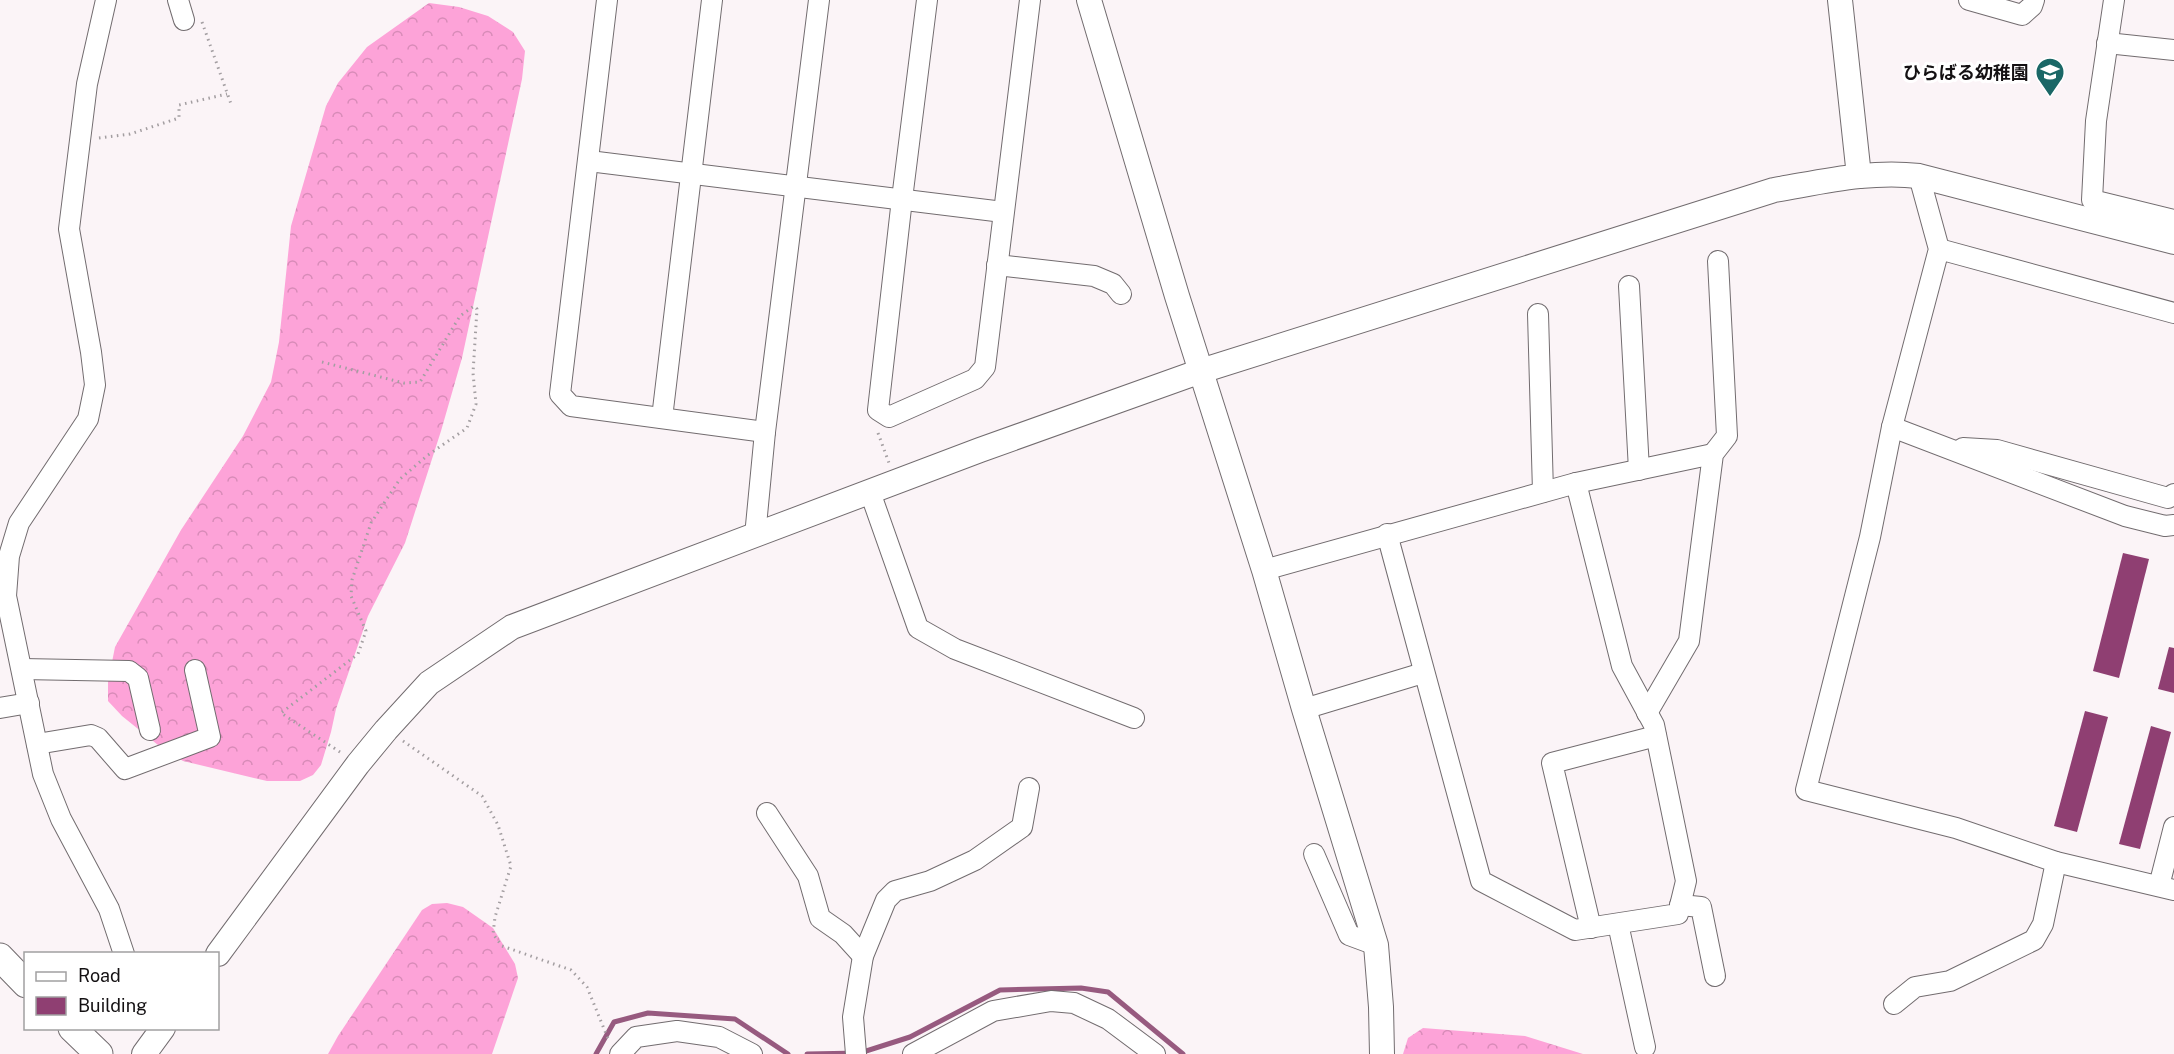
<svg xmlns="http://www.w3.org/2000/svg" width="2174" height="1054" font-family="'Public Sans','Noto Sans JP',sans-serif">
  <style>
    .forest { fill: url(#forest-crowns) }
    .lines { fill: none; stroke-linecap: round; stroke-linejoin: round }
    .stream { stroke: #975a7f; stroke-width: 5 }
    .building { fill: #8f3f72 }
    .minor-casing { stroke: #726c6f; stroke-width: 22 }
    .tertiary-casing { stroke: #726c6f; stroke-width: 26 }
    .secondary-casing { stroke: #726c6f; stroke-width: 29 }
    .path { stroke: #a39ea1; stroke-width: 3; stroke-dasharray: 1.5 4.5; stroke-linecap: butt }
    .minor { stroke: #fff; stroke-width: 20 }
    .tertiary { stroke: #fff; stroke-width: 24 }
    .secondary { stroke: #fff; stroke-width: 27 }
    .labels { text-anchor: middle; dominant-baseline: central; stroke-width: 6; stroke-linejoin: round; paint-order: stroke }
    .poi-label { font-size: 18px; font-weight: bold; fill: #141113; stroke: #fff; text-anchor: end }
  </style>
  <defs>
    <pattern id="forest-crowns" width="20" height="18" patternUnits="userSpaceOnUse" patternTransform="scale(1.5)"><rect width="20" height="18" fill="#fda3d8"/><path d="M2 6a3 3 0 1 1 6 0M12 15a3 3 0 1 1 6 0" fill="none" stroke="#d88bb8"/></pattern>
  </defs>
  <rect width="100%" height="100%" fill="#fbf4f7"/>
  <!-- forest -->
  <g class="forest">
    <path d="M429 3 459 7 488 16 513 32 525 51 522 79 462 358 441 431 405 543 368 616 336 709 331 732 321 765 313 775 300 781H267L183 761 158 745 122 716 108 701V682L115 647 181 530 243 436 271 382 279 342 291 226 326 106 338 83 367 47Z"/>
    <path d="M447 903 463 907 493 928 515 964 518 978 492 1054H328L338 1036 422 910 432 904Z"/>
    <path d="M1423 1028 1525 1036 1583 1054H1403L1408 1038Z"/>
  </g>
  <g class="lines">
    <!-- stream -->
    <g class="stream">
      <path d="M596 1054 614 1022 648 1013 735 1019 788 1054"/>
      <path d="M807 1054 860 1053 910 1037 1000 990 1081 988 1108 992 1183 1054"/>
    </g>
  </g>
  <!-- building -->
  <g class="building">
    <path d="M2123 553 2149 559 2119 678 2093 671Z"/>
    <path d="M2169 647 2174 648V693L2158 689Z"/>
    <path d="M2085 711 2108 717 2077 832 2054 826Z"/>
    <path d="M2151 726 2171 732 2140 849 2119 844Z"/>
  </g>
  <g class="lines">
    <!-- minor casing -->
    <g class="minor-casing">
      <g id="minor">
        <path d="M106 0 87 84 69 229 91 352 95 385 88 419 19 523 9 556 6 596 43 774 61 819 109 909 124 954"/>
        <path d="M178 0 184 20"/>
        <path d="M607 0 560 394 571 406 765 432"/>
        <path d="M927 0 902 199 878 410 889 417 975 379 985 367 1030 0"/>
        <path d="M1969 0 2022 15 2032 6 2034 0"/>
        <path d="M2114 0 2096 121 2092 200 2174 220"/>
        <path d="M2107 43 2174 50"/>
        <path d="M589 161 1003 212"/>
        <path d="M1919 176 1939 249 1892 427 1870 537 1806 790 1956 828 2056 862 2174 890"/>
        <path d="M1939 249 2174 313"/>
        <path d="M997 265 1094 276 1113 284 1121 294"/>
        <path d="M1629 286 1639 470"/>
        <path d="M1538 314 1543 492"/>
        <path d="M662 418 712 0"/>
        <path d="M1892 427 2125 516 2165 526 2174 525"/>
        <path d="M1963 448 1997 450 2168 498 2174 494"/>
        <path d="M870 492 918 628 955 649 1134 718"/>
        <path d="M1387 534 1481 881 1575 930 1678 914 1686 881 1654 725 1622 666 1576 483"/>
        <path d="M755 536 765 432 819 0"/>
        <path d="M1264 570 1576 483 1713 454"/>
        <path d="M22 669 129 671 138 678 150 730"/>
        <path d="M0 708 29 703"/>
        <path d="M1304 709 1423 673"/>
        <path d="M1647 713 1689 641 1713 454 1727 436 1718 261"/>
        <path d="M37 744 91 735 98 738 125 769 210 737 195 670"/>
        <path d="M767 813 808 876 820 918 843 934 863 956"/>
        <path d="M1314 854 1349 935 1376 945"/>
        <path d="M2159 886 2174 827"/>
        <path d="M1680 905 1701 907 1715 976"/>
        <path d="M1618 924 1645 1047"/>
        <path d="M1591 928 1552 763 1656 736"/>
        <path d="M1894 1004 1915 987 1950 981 2034 940 2043 924 2056 862"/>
        <path d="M620 1054 636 1037 677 1031 719 1037 752 1054"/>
        <path d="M856 1054 853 1017 863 956 886 900 895 891 930 881 975 860 1022 827 1029 788"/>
        <path d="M913 1054 993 1011 1051 1001 1074 1003 1108 1019 1155 1054"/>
      </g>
    </g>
    <!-- tertiary casing -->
    <g class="tertiary-casing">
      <g id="tertiary">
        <path d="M1089 0 1177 296 1264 570 1304 709 1376 945 1381 1007 1382 1054"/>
        <path d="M1840 0 1859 176"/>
        <path d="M218 954 358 764 386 730 429 683 512 627 980 450 1201 371 1774 190C1822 182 1870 170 1919 176L2174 242"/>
        <path d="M144 1054 163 1028"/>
      </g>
    </g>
    <!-- secondary casing -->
    <g class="secondary-casing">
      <g id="secondary">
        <path d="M0 957 26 984"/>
        <path d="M72 1028 99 1054"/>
      </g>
    </g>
    <!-- path -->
    <g class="path">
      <path d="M202 22 231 104"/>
      <path d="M99 138 130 134 179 118V105L227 94"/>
      <path d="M322 362 404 383 420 382 460 316 474 306 477 309 473 373 476 404 467 428 428 455 400 479 371 523 352 580 351 596 366 631 358 654 281 713 340 752"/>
      <path d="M878 433 889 463"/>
      <path d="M403 741 482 796 498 825 511 866 495 917 493 934 502 946 571 970 587 987 609 1041"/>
    </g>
    <!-- minor -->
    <use href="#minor" class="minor"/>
    <!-- tertiary -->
    <use href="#tertiary" class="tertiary"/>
    <!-- secondary -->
    <use href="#secondary" class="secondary"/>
  </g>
  <!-- icons -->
  <defs>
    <g id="school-pin" transform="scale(1.5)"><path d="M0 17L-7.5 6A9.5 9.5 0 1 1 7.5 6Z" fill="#1a6766" stroke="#fff"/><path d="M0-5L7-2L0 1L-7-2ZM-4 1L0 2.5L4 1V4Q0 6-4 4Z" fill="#fff"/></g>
  </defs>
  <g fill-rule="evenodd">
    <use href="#school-pin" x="2050" y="72"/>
  </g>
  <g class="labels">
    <!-- poi labels -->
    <g class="poi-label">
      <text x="2029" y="72">ひらばる幼稚園</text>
    </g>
  </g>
  <!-- legend -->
  <rect x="24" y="952" width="195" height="78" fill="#ffffff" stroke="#a1a0a1" stroke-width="1.5"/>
  <rect x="36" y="972" width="30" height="9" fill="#ffffff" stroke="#a1a0a1" stroke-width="1.5"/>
  <text x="78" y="982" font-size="18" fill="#141113">Road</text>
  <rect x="36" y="997" width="30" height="18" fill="#8f3f72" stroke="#a1a0a1" stroke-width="1.5"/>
  <text x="78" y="1012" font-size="18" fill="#141113">Building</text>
</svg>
